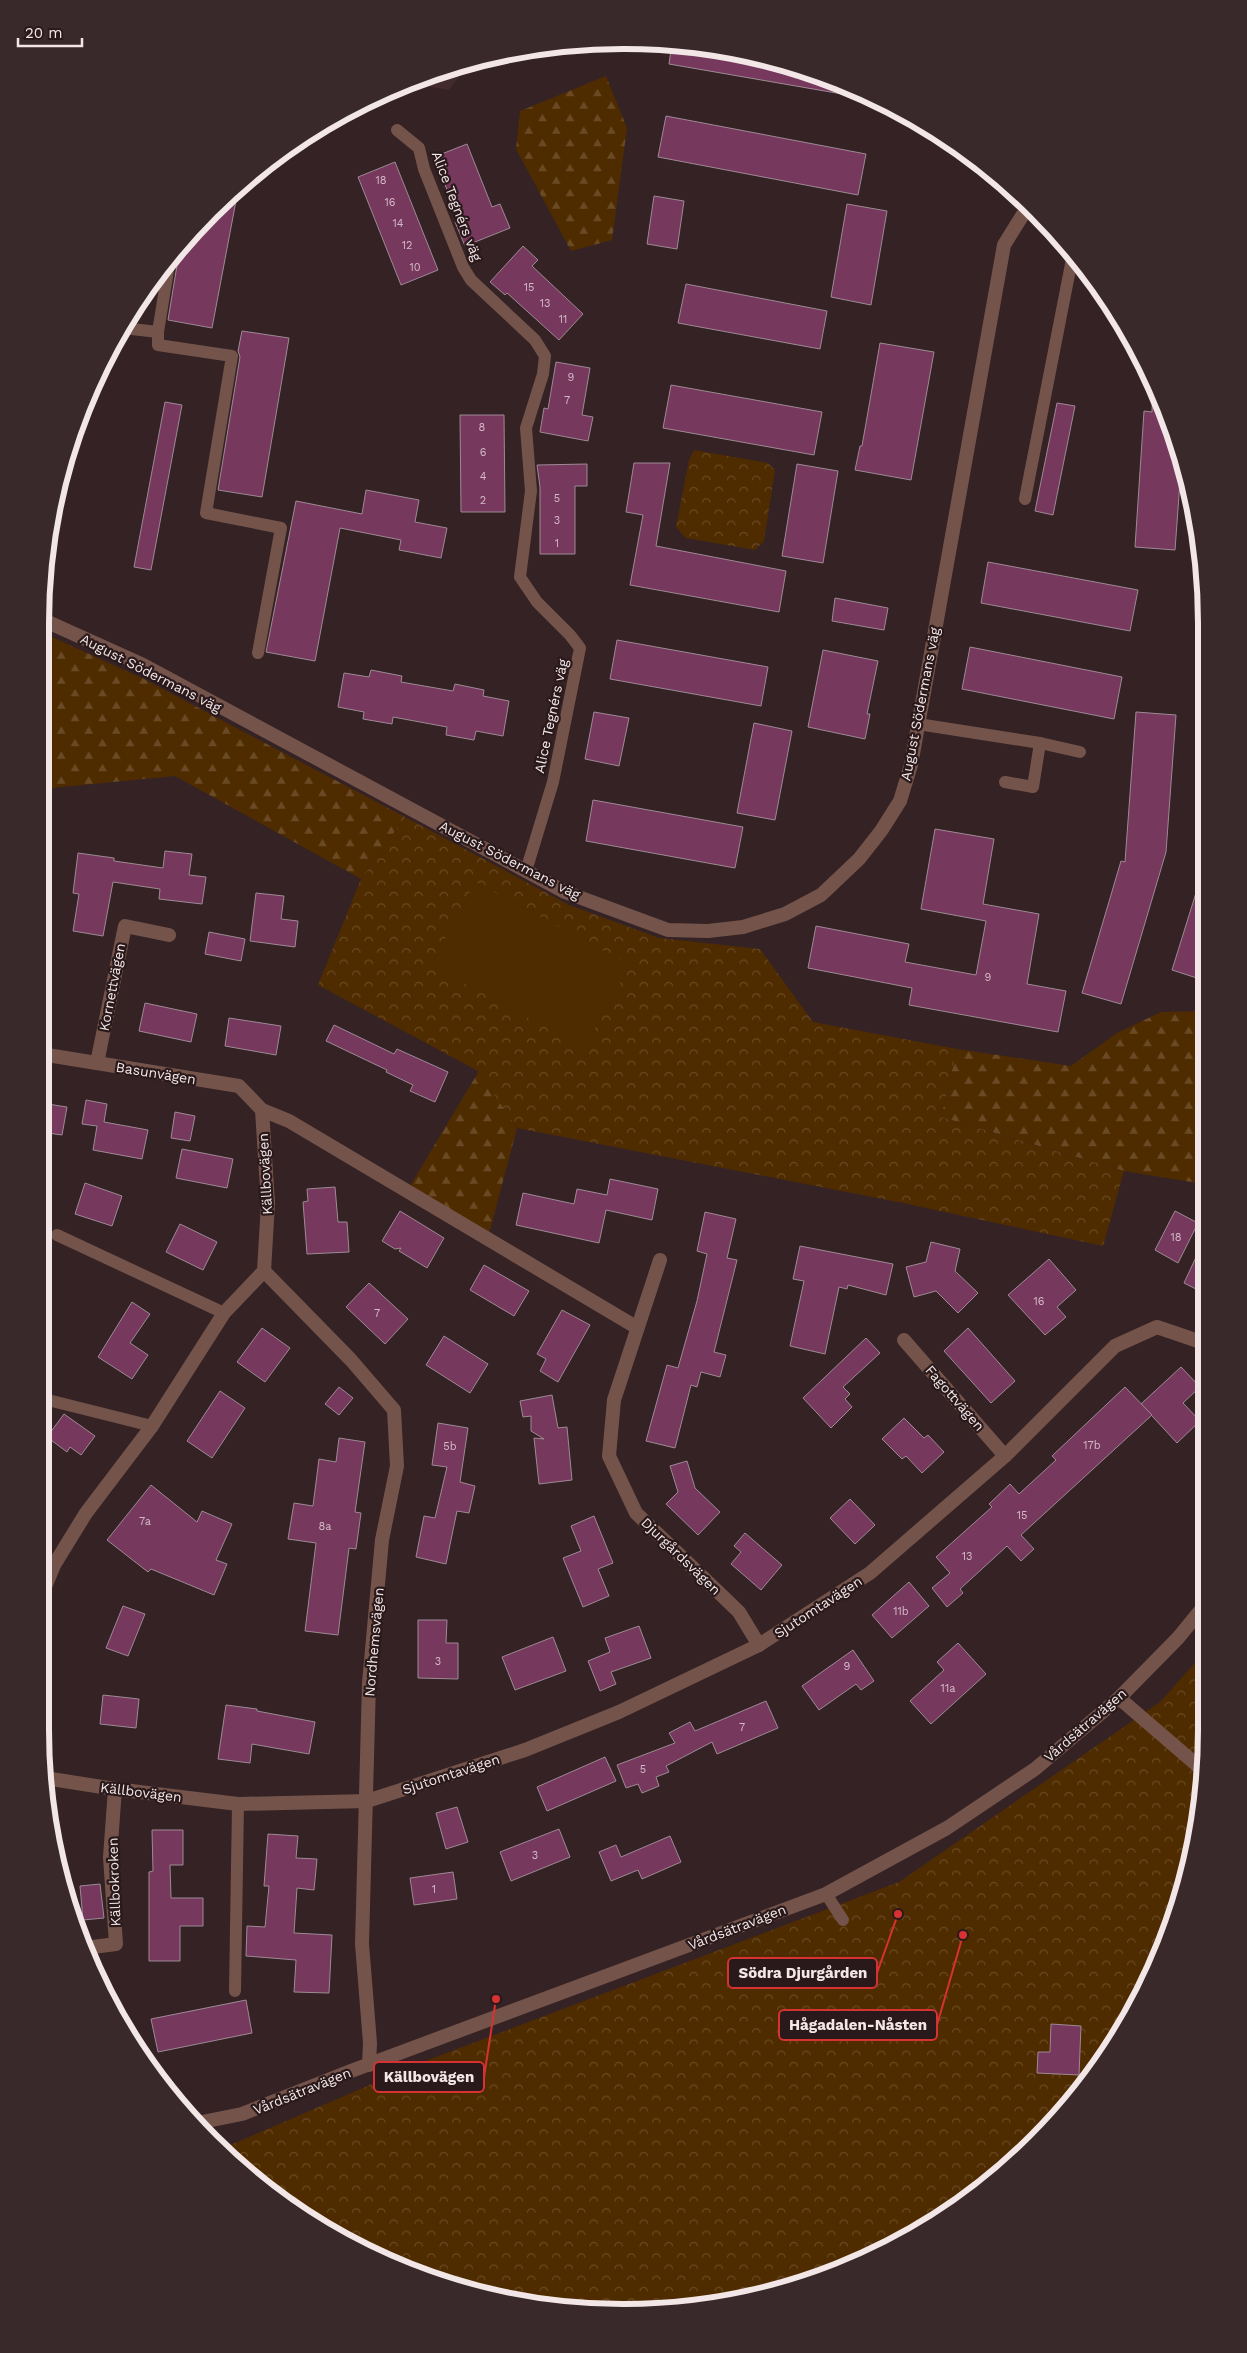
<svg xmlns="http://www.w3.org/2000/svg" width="1247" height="2353" font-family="'Work Sans',sans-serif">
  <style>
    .built { fill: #432a2d }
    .forest { fill: url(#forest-firs) }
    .park { fill: url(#park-crowns) }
    .pitch { fill: #4f2b00 }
    .building { fill: #77385e; stroke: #9d8a94 }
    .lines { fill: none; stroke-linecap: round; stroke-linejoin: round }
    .service { stroke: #74544a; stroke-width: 12 }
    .minor { stroke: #74544a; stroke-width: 14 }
    .tertiary { stroke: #74544a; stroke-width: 14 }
    .labels { text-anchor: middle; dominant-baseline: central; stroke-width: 4.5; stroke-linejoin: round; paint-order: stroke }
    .number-label { font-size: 11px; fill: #d3bac5 }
    .street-label { font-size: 14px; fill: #f2e6e7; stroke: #2a191b }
    .rim { fill: none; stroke: #f2e6e7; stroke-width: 6 }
    .leader { fill: none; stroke: #d73232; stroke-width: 2 }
    .callout-dot { fill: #d73232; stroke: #2a191b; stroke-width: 2 }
    .callout { fill: #2a191b; stroke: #d73232; stroke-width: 2 }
    .callout-label { font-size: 15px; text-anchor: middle; font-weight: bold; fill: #f2e6e7 }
  </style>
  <defs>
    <pattern id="forest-firs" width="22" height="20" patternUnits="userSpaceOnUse" patternTransform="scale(1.25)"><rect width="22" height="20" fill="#4f2b00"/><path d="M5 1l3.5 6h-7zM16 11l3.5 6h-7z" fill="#694a25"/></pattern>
    <pattern id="park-crowns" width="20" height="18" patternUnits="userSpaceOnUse" patternTransform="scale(1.25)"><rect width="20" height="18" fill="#4f2b00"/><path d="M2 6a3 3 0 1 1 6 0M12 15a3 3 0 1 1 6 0" fill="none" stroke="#694a25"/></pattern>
  </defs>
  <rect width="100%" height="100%" fill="#342224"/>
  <!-- built -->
  <path class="built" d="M468 64 449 90 410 83 436 71Z"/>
  <!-- forest -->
  <g class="forest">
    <path d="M606 76 627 128 612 240 571 251 516 149 520 111Z"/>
    <path d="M41 632 144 679 405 817 361 879 175 776 41 789Z"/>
    <path d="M1203 1011 1204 1184 1124 1171 941 1117 957 1049 1071 1066 1117 1033 1161 1012Z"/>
    <path d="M479 1071 517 1128 488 1238 407 1191Z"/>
  </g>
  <!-- park -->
  <g class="park">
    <path d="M694 450 768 463 775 470 764 541 755 550 686 538 676 527 689 460Z"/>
    <path d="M405 817 569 905 659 938 760 949 813 1022 957 1049 941 1117 1124 1171 1103 1246 903 1203 517 1128 478 1071 318 985 361 879Z"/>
    <path d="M1205 1635 1206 1767 1187 1881 1147 1988 1087 2084 1036 2142 948 2214 881 2253 775 2293 662 2312H585L473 2293 400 2268 300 2215 239 2168 221 2149 428 2060 899 1882 1160 1702 1202 1655Z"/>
  </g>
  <!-- pitch -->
  <path class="pitch" d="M475 882 630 965 584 1048 431 965Z"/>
  <!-- building -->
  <g class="building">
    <path d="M672 43 775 60 845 86 842 94 669 64Z"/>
    <path d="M666 116 866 154 858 195 658 157Z"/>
    <path d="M467 144 492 207 500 204 510 228 465 246 455 222 459 220 434 157Z"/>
    <path d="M395 162 438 270 401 285 358 177Z"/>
    <path d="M239 185 212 328 168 320 178 259 177 251Z"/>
    <path d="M654 196 684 201 677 249 647 244Z"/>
    <path d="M847 204 887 211 871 305 831 297Z"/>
    <path d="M523 246 538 260 532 266 583 314 559 340 507 293 505 295 490 282Z"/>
    <path d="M686 284 827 311 820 349 678 323Z"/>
    <path d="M242 331 289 338 262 497 218 490 240 357 238 351Z"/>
    <path d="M880 343 934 352 911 480 855 470 860 446H862Z"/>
    <path d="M556 362 590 368 582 415 593 417 588 441 540 432 544 408 548 409Z"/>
    <path d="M1153 384 1163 400 1181 468 1175 550 1135 547 1144 411 1152 412Z"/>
    <path d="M671 385 822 412 814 455 663 428Z"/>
    <path d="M165 402 182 405 151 570 134 567Z"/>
    <path d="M1057 403 1075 406 1053 515 1035 511Z"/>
    <path d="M460 415H504L505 512H461Z"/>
    <path d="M634 463H670L656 546 786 571 779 612 630 585 643 515 626 512Z"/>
    <path d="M587 464V486H575V554H540V487L537 465Z"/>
    <path d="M797 464 838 471 823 563 782 556Z"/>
    <path d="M366 490 419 500 415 522 447 528 441 558 399 550 401 540 340 528 315 661 266 652 296 501 362 514Z"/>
    <path d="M988 562 1138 590 1130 631 981 603Z"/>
    <path d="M835 598 888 608 884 630 832 621Z"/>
    <path d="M617 640 768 667 761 706 610 679Z"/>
    <path d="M970 647 1122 677 1114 719 962 689Z"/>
    <path d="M823 650 878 661 867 714H870L865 739 808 727Z"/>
    <path d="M371 670 402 676 401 682 453 691 455 684 484 690 483 696 509 701 503 736 476 731 474 740 446 735 447 727 393 717 392 724 363 719 364 712 338 707 344 673 369 677Z"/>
    <path d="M594 712 629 718 619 766 585 759Z"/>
    <path d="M1136 712 1176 715 1166 852 1121 1004 1082 993 1121 861 1125 862Z"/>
    <path d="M754 723 792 731 775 820 737 813Z"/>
    <path d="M593 800 743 827 735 868 586 841Z"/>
    <path d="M935 829 994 839 983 904 1039 914 1027 984 1066 991 1058 1032 909 1005 912 988 808 968 816 926 909 944 905 962 976 975 986 921 921 909Z"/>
    <path d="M165 851 192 854 189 875 206 877 202 904 159 899 160 889 113 882 103 936 73 931 79 894 73 893 78 853 114 858V861L163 868Z"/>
    <path d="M1200 880H1203V980L1172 970Z"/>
    <path d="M256 893 284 896 281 919 298 921 295 947 250 941Z"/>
    <path d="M209 932 245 939 241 961 205 954Z"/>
    <path d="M145 1003 197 1014 191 1042 139 1031Z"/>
    <path d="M229 1018 281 1026 276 1055 225 1046Z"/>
    <path d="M334 1025 394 1054 397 1049 448 1072 435 1102 410 1091 413 1085 386 1072 387 1070 326 1041Z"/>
    <path d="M86 1100 107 1104 104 1122 148 1130 142 1159 93 1150 97 1126 82 1124Z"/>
    <path d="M41 1103 67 1107 62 1135 41 1132Z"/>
    <path d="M175 1112 195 1116 190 1141 171 1138Z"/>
    <path d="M182 1149 233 1159 227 1188 176 1178Z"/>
    <path d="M610 1179 658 1189 652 1220 606 1210 599 1243 516 1225 523 1193 574 1204 577 1189 607 1195Z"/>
    <path d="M85 1183 122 1196 112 1226 75 1214Z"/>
    <path d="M335 1187 338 1222H347L349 1252 307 1254 303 1202 308 1201 307 1189Z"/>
    <path d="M400 1211 444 1238 427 1268 399 1251 401 1248 395 1249 382 1241Z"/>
    <path d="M1175 1211 1198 1223 1178 1263 1155 1250Z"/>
    <path d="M705 1212 736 1219 727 1258 737 1260 714 1352 726 1355 720 1377 701 1372 697 1387 691 1385 675 1448 646 1441 667 1365 678 1368 697 1301 707 1254 697 1251Z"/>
    <path d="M180 1224 217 1242 203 1270 166 1252Z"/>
    <path d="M1204 1240V1293L1184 1283Z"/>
    <path d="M931 1242 960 1249 955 1271 978 1293 958 1313 936 1291 914 1297 906 1267 926 1262Z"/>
    <path d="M800 1246 893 1264 886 1295 848 1285 847 1289 839 1287 825 1354 790 1346 804 1281 793 1279Z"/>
    <path d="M1049 1259 1076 1290 1057 1307 1066 1317 1045 1335 1008 1295Z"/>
    <path d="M484 1265 529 1291 514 1316 470 1290Z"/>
    <path d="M369 1283 408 1319 385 1344 346 1307Z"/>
    <path d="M132 1302 150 1314 130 1343 148 1355 132 1379 98 1357Z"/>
    <path d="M562 1310 590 1325 558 1382 540 1371 546 1359 537 1354Z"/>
    <path d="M262 1328 290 1348 265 1382 237 1362Z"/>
    <path d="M968 1328 1015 1381 991 1403 944 1351Z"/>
    <path d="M444 1336 488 1364 470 1393 426 1365Z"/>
    <path d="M866 1338 880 1353 843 1387 850 1394 845 1399 852 1407 831 1428 803 1398Z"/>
    <path d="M1181 1367 1200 1387 1183 1403 1200 1421 1177 1443 1141 1404Z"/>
    <path d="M339 1387 353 1398 339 1415 325 1404Z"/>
    <path d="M1125 1387 1152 1415 1021 1535 1034 1549 1021 1561 1007 1546 960 1589 963 1593 947 1607 932 1588 950 1573 936 1557 992 1507 989 1504 1010 1484 1019 1494 1056 1460 1052 1456Z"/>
    <path d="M220 1391 245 1408 212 1458 187 1441Z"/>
    <path d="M552 1395 558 1428 567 1427 572 1480 539 1484 534 1438 544 1439 531 1431V1416L523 1417 520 1401Z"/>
    <path d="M64 1414 95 1436 81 1455 70 1447 67 1452 47 1437Z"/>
    <path d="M904 1418 924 1438 928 1435 944 1452 922 1473 906 1456 902 1459 882 1439Z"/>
    <path d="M438 1423 468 1428 460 1482 475 1486 469 1513 457 1511 446 1564 416 1557 424 1516 435 1518 447 1467 432 1465Z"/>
    <path d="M339 1438 365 1442 355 1512 361 1513 356 1549 349 1548 338 1635 305 1631 316 1543 288 1539 294 1503 313 1506 319 1459 336 1462Z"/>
    <path d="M687 1461 695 1488 720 1512 698 1535 666 1504 678 1492 670 1466Z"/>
    <path d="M151 1485 197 1522 202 1511 232 1524 216 1560 227 1564 214 1595 151 1569 148 1572 107 1540Z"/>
    <path d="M850 1499 875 1525 855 1544 830 1518Z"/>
    <path d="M594 1516 613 1563 598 1569 609 1596 583 1607 563 1558 581 1551 571 1526Z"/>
    <path d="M745 1533 782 1565 761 1590 731 1564 741 1552 734 1546Z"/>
    <path d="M909 1582 929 1606 892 1638 872 1615Z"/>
    <path d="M123 1606 145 1614 128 1656 106 1648Z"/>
    <path d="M418 1620H447L446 1643H458V1679L418 1678Z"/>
    <path d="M639 1626 651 1658 611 1672 616 1684 600 1691 588 1661 610 1652 605 1638Z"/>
    <path d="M553 1637 566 1671 515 1690 502 1657Z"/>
    <path d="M958 1643 986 1674 931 1724 910 1701 944 1670 937 1662Z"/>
    <path d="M853 1650 874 1681 861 1690 856 1684 819 1710 802 1686Z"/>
    <path d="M103 1695 139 1699 136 1728 100 1724Z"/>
    <path d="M766 1701 778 1728 717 1754 712 1742 666 1766 669 1772 656 1777 659 1786 642 1793 638 1784 626 1788 617 1765 675 1743 669 1733 690 1722 695 1731Z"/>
    <path d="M226 1705 257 1709V1711L315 1722 309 1754 252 1744 250 1763 218 1759Z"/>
    <path d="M605 1757 616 1781 547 1811 537 1787Z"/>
    <path d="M457 1807 468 1842 446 1849 436 1813Z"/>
    <path d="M559 1829 570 1857 511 1881 500 1852Z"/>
    <path d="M152 1830H183V1865H170L171 1898H203V1926H180V1961H149V1872L153 1871Z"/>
    <path d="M268 1834 298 1836 296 1858 317 1859 314 1890 297 1888 294 1933 332 1935 329 1993 294 1992 296 1960 246 1956 247 1926 265 1927 269 1886H264Z"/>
    <path d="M670 1836 681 1862 642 1879 638 1870 611 1881 599 1852 616 1845 621 1857Z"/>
    <path d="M453 1872 457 1899 414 1905 410 1878Z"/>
    <path d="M100 1884 104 1918 83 1920 80 1886Z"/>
    <path d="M246 2000 252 2033 158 2052 151 2019Z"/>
    <path d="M1051 2024 1081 2026 1079 2075 1037 2073 1038 2052H1050Z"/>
  </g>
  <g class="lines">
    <!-- service -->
    <g class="service">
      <path d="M397 130 419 148 424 169 463 267 471 280 535 340 545 356 543 374 526 428 531 491 520 577 537 602 570 635 580 648 553 782 526 871"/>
      <path d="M123 328 158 332 170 258"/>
      <path d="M158 332V345L232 356 206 513 281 528 258 653"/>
      <path d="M1025 499 1073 254"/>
      <path d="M918 724 1040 743 1080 752"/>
      <path d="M1005 782 1033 787 1040 743"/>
      <path d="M57 1235 224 1313"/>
      <path d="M40 1398 152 1426"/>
      <path d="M826 1894 843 1920"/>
      <path d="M235 1991 238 1804"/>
    </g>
    <!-- minor -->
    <g class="minor">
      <path d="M41 619 143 665 565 892 668 930 708 931 743 927 785 914 821 895 859 859 881 831 900 801 911 765 1004 245 1022 216 1030 208"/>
      <path d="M41 1054 239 1086 262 1110"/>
      <path d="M97 1063 125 926 169 935"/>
      <path d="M660 1260 614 1400 609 1456 636 1513 739 1612 759 1645"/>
      <path d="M264 1271 351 1360 394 1410 397 1466 382 1540 369 1683 362 1944 370 2043 369 2065"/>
      <path d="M904 1340 1005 1456"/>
      <path d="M40 1599 54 1565 86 1513 152 1426 224 1313 264 1271 268 1203 262 1110 289 1121 636 1327"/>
      <path d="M1119 1698 1205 1772"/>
      <path d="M45 1778 115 1789 238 1804 367 1801 525 1750 619 1712 759 1645 870 1573 1005 1456 1115 1346 1157 1327 1204 1343"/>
      <path d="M85 1948 116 1944 110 1857 115 1789"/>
    </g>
    <!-- tertiary -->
    <path class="tertiary" d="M197 2123 242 2114 351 2071 826 1894 947 1828 1035 1769 1119 1698 1178 1638 1205 1605"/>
  </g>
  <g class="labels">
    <!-- number labels -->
    <g class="number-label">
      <text x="381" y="180">18</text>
      <text x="390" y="202">16</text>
      <text x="398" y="223">14</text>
      <text x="407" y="245">12</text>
      <text x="415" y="267">10</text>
      <text x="529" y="287">15</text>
      <text x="545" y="303">13</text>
      <text x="563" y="319">11</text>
      <text x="571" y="377">9</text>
      <text x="567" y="400">7</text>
      <text x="482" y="427">8</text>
      <text x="483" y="452">6</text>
      <text x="483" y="476">4</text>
      <text x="557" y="498">5</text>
      <text x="483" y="500">2</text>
      <text x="557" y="520">3</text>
      <text x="557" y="543">1</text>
      <text x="988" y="977">9</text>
      <text x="1176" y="1237">18</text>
      <text x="1039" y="1301">16</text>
      <text x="377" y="1313">7</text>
      <text x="1092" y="1445">17b</text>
      <text x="450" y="1446">5b</text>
      <text x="1022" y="1515">15</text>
      <text x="145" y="1521">7a</text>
      <text x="325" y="1526">8a</text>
      <text x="967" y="1556">13</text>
      <text x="901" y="1611">11b</text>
      <text x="438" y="1661">3</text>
      <text x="847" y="1666">9</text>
      <text x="948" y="1688">11a</text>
      <text x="742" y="1727">7</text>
      <text x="643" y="1769">5</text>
      <text x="535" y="1855">3</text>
      <text x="434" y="1889">1</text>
    </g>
    <!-- street labels -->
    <g class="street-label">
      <text transform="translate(457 206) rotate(69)">Alice Tegnérs väg</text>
      <text transform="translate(151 673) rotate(27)">August Södermans väg</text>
      <text transform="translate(920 704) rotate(-79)">August Södermans väg</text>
      <text transform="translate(551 716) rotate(-78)">Alice Tegnérs väg</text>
      <text transform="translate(510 860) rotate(27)">August Södermans väg</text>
      <text transform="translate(112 987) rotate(-79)">Kornettvägen</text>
      <text transform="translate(156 1073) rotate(9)">Basunvägen</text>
      <text transform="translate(265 1174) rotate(-93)">Källbovägen</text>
      <text transform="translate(955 1398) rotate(49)">Fagottvägen</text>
      <text transform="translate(681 1556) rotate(44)">Djurgårdsvägen</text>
      <text transform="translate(818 1607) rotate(-33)">Sjutomtavägen</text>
      <text transform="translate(374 1642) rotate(-85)">Nordhemsvägen</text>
      <text transform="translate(1085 1725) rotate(-41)">Vårdsätravägen</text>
      <text transform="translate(451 1774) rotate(-18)">Sjutomtavägen</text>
      <text transform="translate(141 1792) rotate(7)">Källbovägen</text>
      <text transform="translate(114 1882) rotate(-92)">Källbokroken</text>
      <text transform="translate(737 1927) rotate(-21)">Vårdsätravägen</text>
      <text transform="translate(302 2091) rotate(-22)">Vårdsätravägen</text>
    </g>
  </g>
  <!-- crop -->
  <path d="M0 0H1247V2353H0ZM623 49H624A574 574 0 0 1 1198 623V1730A574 574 0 0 1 624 2304H623A574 574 0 0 1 49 1730V623A574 574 0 0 1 623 49Z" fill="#3a292b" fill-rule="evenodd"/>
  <path class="rim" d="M623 49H624A574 574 0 0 1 1198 623V1730A574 574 0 0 1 624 2304H623A574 574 0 0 1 49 1730V623A574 574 0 0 1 623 49Z"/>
  <!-- callouts -->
  <path class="leader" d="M898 1914L877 1973M963 1935L937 2025M496 1999L484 2077"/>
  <g class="callout-dot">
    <circle cx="898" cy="1914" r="5"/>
    <circle cx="963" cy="1935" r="5"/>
    <circle cx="496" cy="1999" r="5"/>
  </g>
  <g class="callout">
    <rect x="728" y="1958" width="149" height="30" rx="5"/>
    <rect x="779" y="2010" width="158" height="30" rx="5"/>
    <rect x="374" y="2062" width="110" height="30" rx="5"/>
  </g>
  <g class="callout-label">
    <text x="803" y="1978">Södra Djurgården</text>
    <text x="858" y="2030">Hågadalen-Nåsten</text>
    <text x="429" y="2082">Källbovägen</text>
  </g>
  <!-- scale -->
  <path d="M18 38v8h64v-8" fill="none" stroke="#f2e6e7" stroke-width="2.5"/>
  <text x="25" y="38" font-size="15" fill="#f2e6e7" stroke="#2a191b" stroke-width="4" paint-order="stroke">20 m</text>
</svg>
